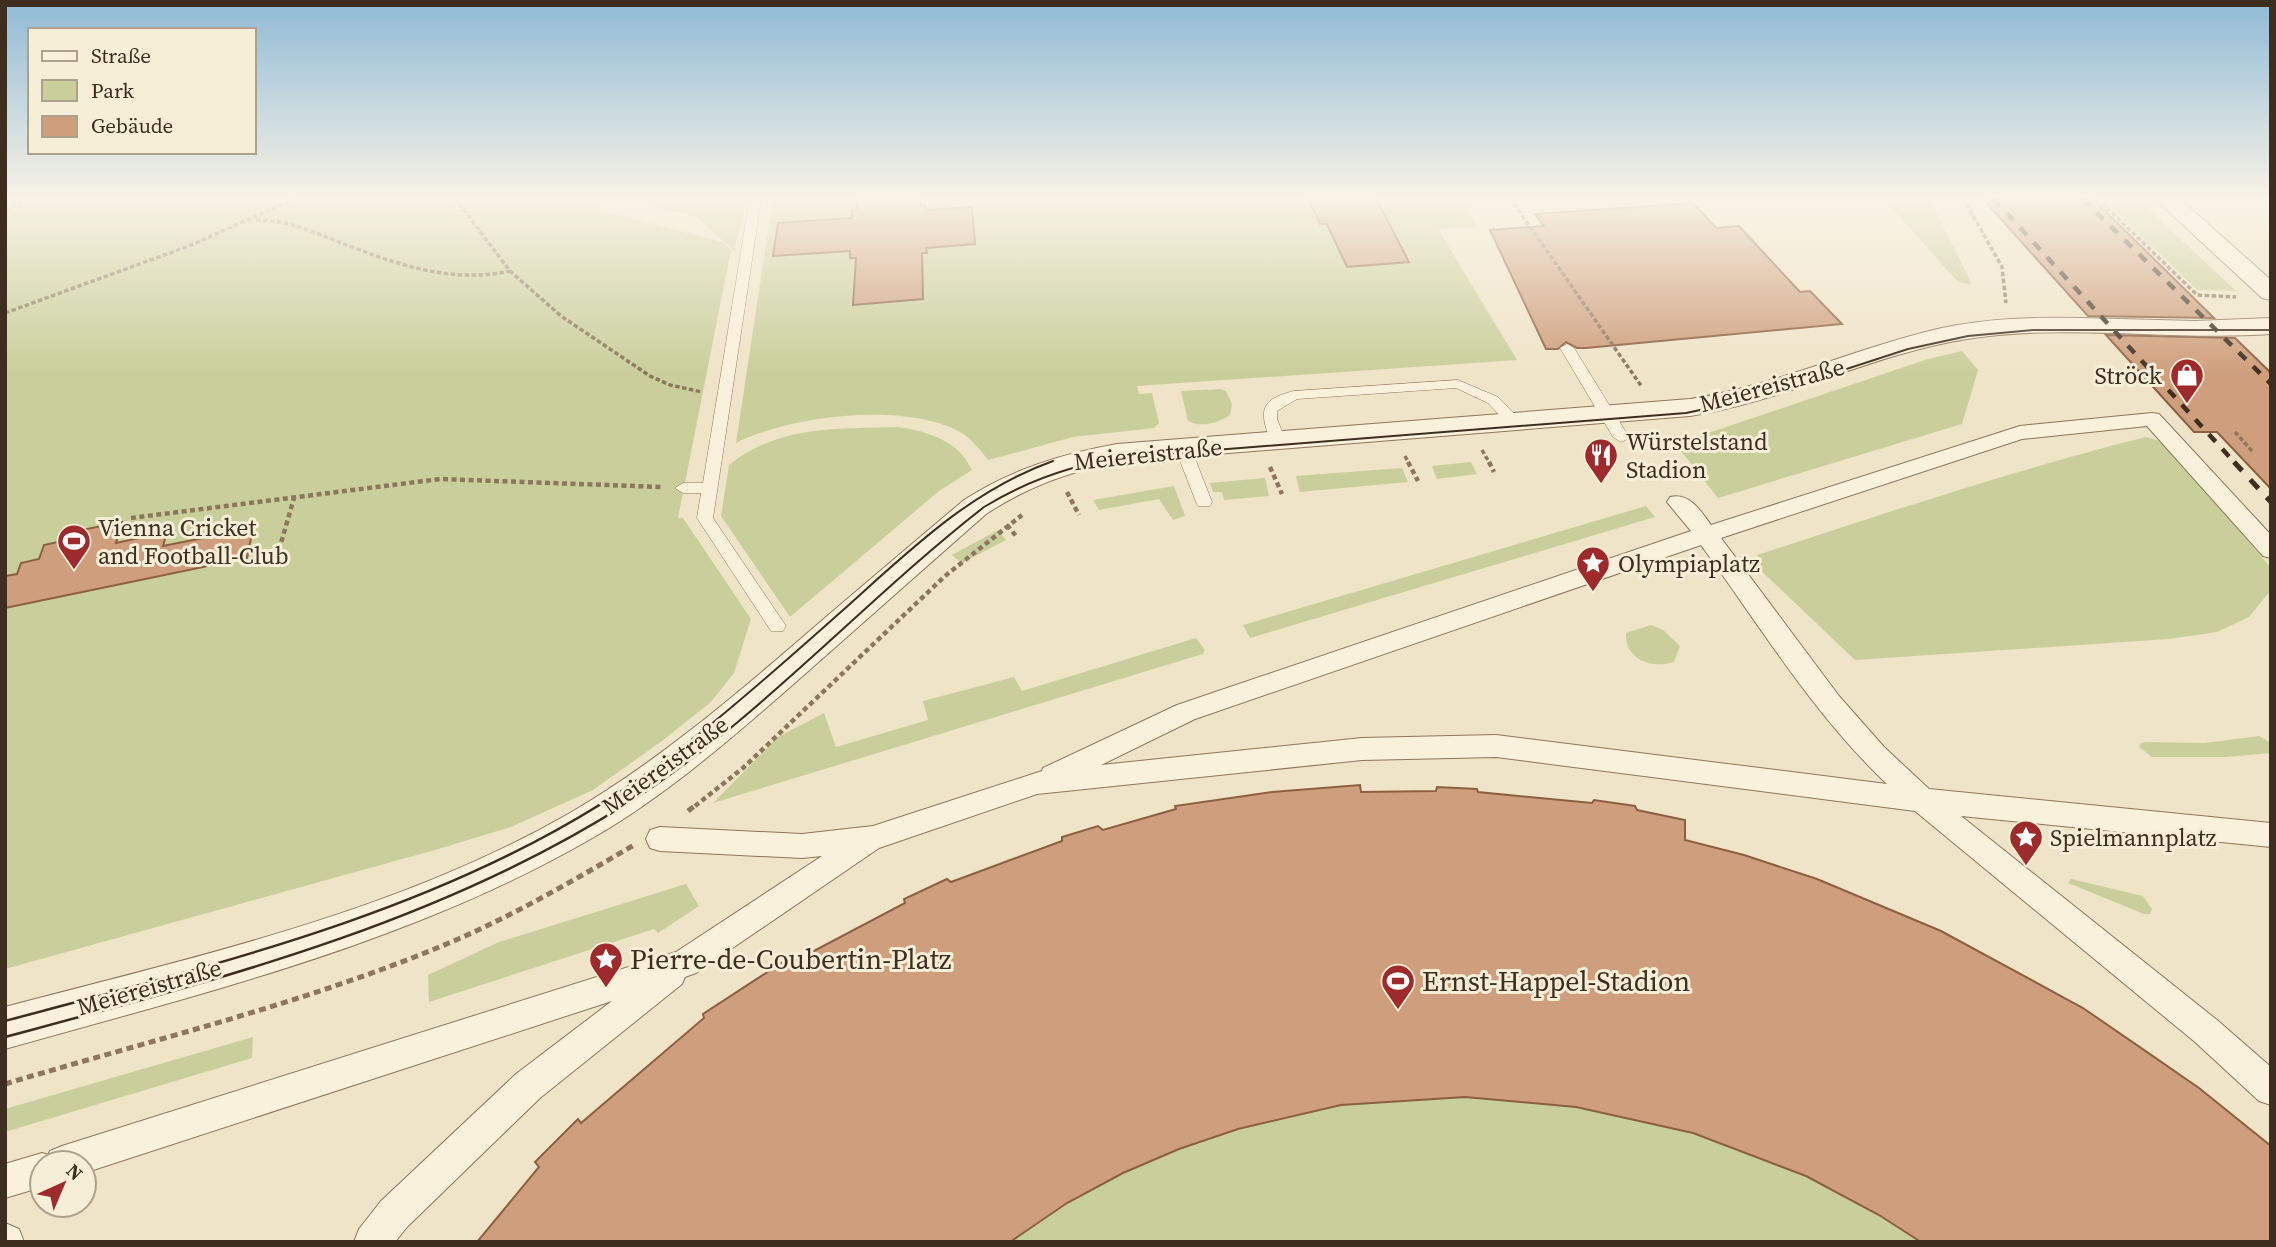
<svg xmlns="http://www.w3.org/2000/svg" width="2276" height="1247" font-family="'Source Serif 4',serif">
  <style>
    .green { fill: #c9cf9b }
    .building { fill: #cf9f7d; stroke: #8d5f41; stroke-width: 2 }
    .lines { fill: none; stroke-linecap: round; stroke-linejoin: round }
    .service-casing { stroke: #8d765c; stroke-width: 1 }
    .pedestrian-casing { stroke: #8d765c; stroke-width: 2 }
    .minor-casing { stroke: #8d765c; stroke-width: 2 }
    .path-far2 { stroke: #8d765c; stroke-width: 3.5; stroke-dasharray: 4.5 2.5; stroke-linecap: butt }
    .path-far1 { stroke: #8d765c; stroke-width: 4.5; stroke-dasharray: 5 3.5; stroke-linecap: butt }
    .path { stroke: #8d765c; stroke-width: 5; stroke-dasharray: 7 4.5; stroke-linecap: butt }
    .service { fill: #faf1dc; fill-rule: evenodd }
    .pedestrian { fill: #faf1dc; fill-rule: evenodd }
    .minor { fill: #faf1dc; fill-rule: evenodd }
    .tram-far1 { stroke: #3d2e20; stroke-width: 2 }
    .tram { stroke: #3d2e20; stroke-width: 2.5 }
    .rail-far1 { stroke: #3d2e20; stroke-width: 4.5; stroke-dasharray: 10 10; stroke-linecap: butt }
    .rail { stroke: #3d2e20; stroke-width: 5; stroke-dasharray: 12 12; stroke-linecap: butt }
    .labels { text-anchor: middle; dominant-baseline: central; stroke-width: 6; stroke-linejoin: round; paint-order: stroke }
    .poi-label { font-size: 24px; fill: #3d2e20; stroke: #f7eed8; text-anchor: start }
    .street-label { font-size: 24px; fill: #3d2e20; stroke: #f7eed8 }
    .near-poi-label { font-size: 28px; fill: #3d2e20; stroke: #f7eed8; text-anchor: start }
  </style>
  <rect width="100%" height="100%" fill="#f0e4c8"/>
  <!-- green -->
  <g class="green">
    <path d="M5 198H596L601 211 723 242 731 250 678 518H683L751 619 734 673 711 702 662 741 593 790 511 827 435 850 5 969Z"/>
    <path d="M634 198H747L734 251 697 217 653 207Z"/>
    <path d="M773 198H1462L1477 227 1438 229 1517 360 1137 386 1139 394 1152 393 1159 423 1154 428 1073 437 988 460C980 450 973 440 962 433 907 401 791 415 736 443Z"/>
    <path d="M1883 198H1929L1970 280 1971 285 1957 281Z"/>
    <path d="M2102 198H2137L2236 291 2197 290Z"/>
    <path d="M1962 351 1978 370 1962 424 1718 498 1674 442 1705 434 1928 359Z"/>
    <path d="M1221 389 1226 391 1232 404 1230 415C1218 423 1201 428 1188 421L1181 391Z"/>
    <path d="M898 427C929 432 958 440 972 470L939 491 790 617 721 516 729 465C779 425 837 429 898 427Z"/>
    <path d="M2146 437 2157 440 2172 452 2271 568V590L2249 617 2217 632 2169 639 1855 660 1752 562 1760 560 1757 555C1886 513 2014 470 2146 437Z"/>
    <path d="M1471 462 1477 474 1437 479 1432 466Z"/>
    <path d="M1402 468 1408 482 1300 492 1296 476Z"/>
    <path d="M1265 478 1269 496 1224 500 1222 492H1213L1210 483Z"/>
    <path d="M1174 486 1185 516 1173 520 1159 499 1099 510 1093 500Z"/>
    <path d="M1646 506 1655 517 1250 638 1243 625Z"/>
    <path d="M998 530 1006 540 962 563 952 555Z"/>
    <path d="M1651 625 1663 630 1680 646 1674 662C1651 669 1625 660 1626 633Z"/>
    <path d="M1196 638 1205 650 1203 654 713 803 778 737 824 713 836 747 928 720 923 701 1014 677 1022 691Z"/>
    <path d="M2259 736 2271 743V753L2226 757H2152L2139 747 2141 743 2146 742 2204 743Z"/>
    <path d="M1360 785 1364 806 1399 805 1396 792 1436 791 1437 787 1477 789 1478 792 1591 803 1594 800 1635 806 1637 810 1685 820V840C1901 896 2102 1000 2271 1146V1242H477L539 1168 535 1162 578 1119 582 1122 793 962 904 903V899L947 879 951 882 1008 859 1062 841V837L1098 826 1103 830 1141 819 1146 835 1181 827 1175 806 1272 792Z"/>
    <path d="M2071 879 2143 896 2152 909 2150 914H2144L2068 883Z"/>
    <path d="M686 884 699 906 658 933 654 929 429 1002 428 975 499 942Z"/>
    <path d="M253 1037 252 1058 5 1132V1109Z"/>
  </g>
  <!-- building -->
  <g class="building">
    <path d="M858 198H920V205H925L926 210 972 207 975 244 926 248 927 253H922L923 299 853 305 856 258H850V251L773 256 778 223 852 218V210L857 209Z"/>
    <path d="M1308 198H1376L1409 262 1347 267 1327 224H1320Z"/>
    <path d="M1982 198H2092L2214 318 2088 316Z"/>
    <path d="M1693 203 1716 228 1739 226 1800 292 1810 291 1842 324 1586 348H1577L1566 342 1558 349H1546L1490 230 1544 226 1535 214Z"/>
    <path d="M2106 335 2235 338 2271 373V489L2217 432H2194Z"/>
    <path d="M122 522 116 543 167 532 163 546 253 528 247 558 5 608V576L17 574 21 563 39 559 44 545 58 542 61 534Z"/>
    <path d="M1360 785 1361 792 1436 791 1437 787 1477 789 1478 792 1592 803 1594 800 1635 806 1637 810 1685 820V840L1744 855 1817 879 1941 931 2083 1008 2199 1088 2271 1146V1242H1921L1879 1215 1806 1176 1693 1133 1576 1107 1465 1097 1341 1105 1238 1129 1179 1149 1123 1173 1067 1203 1010 1242H477L539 1167 535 1162 578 1119 581 1123 704 1018 703 1014 789 958 793 962 905 903 904 899 947 879 951 882 1062 841V837L1098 826 1103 830 1176 809 1175 806 1272 792Z"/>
  </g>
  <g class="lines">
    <!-- service casing -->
    <g class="service-casing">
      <g id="service">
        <path d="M734 198 761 200 713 518 786 626 783 631H771L697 518 701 493H683L675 488 683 483H703L749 203Z"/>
        <path d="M1567 344 1574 348 1629 437 1626 440 1621 442 1613 437 1560 348Z"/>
        <path d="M1458 380 1498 397 1520 420 1522 423 1520 426H1510L1488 403 1456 388 1297 399 1277 411V419L1286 441 1278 446C1271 444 1270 441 1268 434 1258 406 1266 398 1294 391Z"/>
        <path d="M1183 443 1191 448 1212 502 1210 506H1198L1196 502 1175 448Z"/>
      </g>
    </g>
    <!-- pedestrian casing -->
    <g class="pedestrian-casing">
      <g id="pedestrian">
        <path d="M2152 413 2159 414 2271 535V558L2263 556 2147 426 2022 439 1721 538 1839 696 1884 747 1929 789 2271 823V847L1961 816 2217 1020 2271 1067V1105L2259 1101 2195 1042 1915 811 1496 757 1362 760 1037 794 879 848 696 973 685 977 682 984 540 1098 407 1227 395 1242H354L359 1229 381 1201 516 1074 612 1001 84 1173V1163H42V1187L5 1198V1164L42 1153 48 1155 50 1151 62 1146 676 952 822 856 802 858 660 851 650 848 646 839 650 830 660 827 802 834 873 826 1042 771 1043 768 1177 705 1691 531 1667 502 1670 497C1689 492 1701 511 1711 525L2020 426ZM1701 545C1760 626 1814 715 1887 784L1496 735 1362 738 1101 765 1195 719Z"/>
        <path d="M5 1223 19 1229 24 1242H5Z"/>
      </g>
    </g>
    <!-- minor casing -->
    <g class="minor-casing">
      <g id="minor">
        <path d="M2154 198H2179L2271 280V300L2262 298Z"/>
        <path d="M2081 318 2195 321 2271 318V334C2170 341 2067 323 1967 339 1872 354 1785 401 1690 416L1117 462C1068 472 1027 487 986 514 920 572 855 630 789 688 728 741 665 796 594 837 412 943 206 992 5 1049V1007C197 956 396 913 570 813 654 764 730 700 804 636 857 590 911 545 964 500 1012 469 1062 454 1117 444L1690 399C1776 386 1857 347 1942 328 1988 318 2034 317 2081 318Z"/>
      </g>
    </g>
    <!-- path-far2 -->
    <g class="path-far2">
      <path d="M455 198 510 271 561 316 650 376 670 385 702 392"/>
      <path d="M1510 198 1642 387"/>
      <path d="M1963 198 2002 267 2006 303"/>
      <path d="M2097 198 2197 295 2236 297"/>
      <path d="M5 210 27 198"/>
      <path d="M256 220C286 220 311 231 339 242 396 264 449 284 511 271"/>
      <path d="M5 313 189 246 296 198"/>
      <path d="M2235 432 2252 451"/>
      <path d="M1482 450 1490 464"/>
      <path d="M1405 456 1409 464"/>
    </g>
    <!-- path-far1 -->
    <g class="path-far1">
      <path d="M1408 462 1418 481"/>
      <path d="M1489 462 1494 472"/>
      <path d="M1270 467 1282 494"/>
      <path d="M1067 492 1079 515"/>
      <path d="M131 518 440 479 662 487"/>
      <path d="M1007 525 1016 536"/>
      <path d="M279 550 294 498"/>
      <path d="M695 806 743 768 945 576 1022 515"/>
    </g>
    <!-- path -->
    <g class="path">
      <path d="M688 811 697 804"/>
      <path d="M5 1084C155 1039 311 1002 456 940 518 913 576 879 634 845"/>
    </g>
    <!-- service -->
    <use href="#service" class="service"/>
    <!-- pedestrian -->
    <use href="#pedestrian" class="pedestrian"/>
    <!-- minor -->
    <use href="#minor" class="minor"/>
    <!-- tram-far1 -->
    <g class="tram-far1">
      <path d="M598 806C687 750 764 680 842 611 908 552 969 491 1053 461"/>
      <path d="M624 806C757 722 861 603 984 507 1028 480 1074 464 1126 457L1686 413 1757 398 1908 349 1968 336 2033 330H2271"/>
    </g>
    <!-- tram -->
    <g class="tram">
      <path d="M5 1021C208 966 420 917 601 804"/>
      <path d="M5 1037C220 979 437 924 626 804"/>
    </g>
    <!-- rail-far1 -->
    <g class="rail-far1">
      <path d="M1993 198 2236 464"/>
      <path d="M2082 198 2271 384"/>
    </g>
    <!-- rail -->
    <path class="rail" d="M2234 462 2271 502"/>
  </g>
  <!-- sky -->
  <linearGradient id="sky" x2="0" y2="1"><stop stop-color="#8fbad6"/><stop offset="0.53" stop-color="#f8f3e6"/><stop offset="1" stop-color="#f8f3e6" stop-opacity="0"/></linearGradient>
  <rect width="2276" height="373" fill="url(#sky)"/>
  <!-- icons -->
  <defs>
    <g id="shop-pin" transform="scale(1.75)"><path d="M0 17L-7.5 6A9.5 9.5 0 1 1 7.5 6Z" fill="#9e2a2b" stroke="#f7eed8"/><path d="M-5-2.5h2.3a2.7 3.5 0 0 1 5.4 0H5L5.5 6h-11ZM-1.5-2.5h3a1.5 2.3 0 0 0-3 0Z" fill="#fff"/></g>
    <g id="restaurant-pin" transform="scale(1.75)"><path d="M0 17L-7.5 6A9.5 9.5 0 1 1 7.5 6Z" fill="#9e2a2b" stroke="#f7eed8"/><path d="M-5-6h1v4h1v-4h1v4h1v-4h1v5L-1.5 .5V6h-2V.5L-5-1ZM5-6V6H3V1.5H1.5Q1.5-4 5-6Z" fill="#fff"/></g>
    <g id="stadium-pin" transform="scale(1.75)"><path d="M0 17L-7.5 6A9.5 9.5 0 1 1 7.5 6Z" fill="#9e2a2b" stroke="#f7eed8"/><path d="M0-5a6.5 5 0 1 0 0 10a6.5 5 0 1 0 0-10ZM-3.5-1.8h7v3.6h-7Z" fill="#fff"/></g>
    <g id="sight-pin" transform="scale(1.75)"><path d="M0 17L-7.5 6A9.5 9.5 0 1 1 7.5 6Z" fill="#9e2a2b" stroke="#f7eed8"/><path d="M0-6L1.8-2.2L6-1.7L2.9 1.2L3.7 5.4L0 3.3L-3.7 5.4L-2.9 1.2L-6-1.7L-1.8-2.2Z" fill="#fff"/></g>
  </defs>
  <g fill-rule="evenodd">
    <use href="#shop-pin" x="2187" y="375"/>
    <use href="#restaurant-pin" x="1601" y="455"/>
    <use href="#stadium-pin" x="74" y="541"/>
    <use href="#sight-pin" x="1593" y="563"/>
    <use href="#sight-pin" x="2026" y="837"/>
    <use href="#sight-pin" x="606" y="959"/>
    <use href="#stadium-pin" x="1398" y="981"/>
  </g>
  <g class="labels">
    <!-- poi labels -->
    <g class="poi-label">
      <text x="2162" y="375" text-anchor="end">Ströck</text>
      <text x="1626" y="441">Würstelstand<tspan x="1626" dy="28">Stadion</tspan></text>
      <text x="98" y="527">Vienna Cricket<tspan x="98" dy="28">and Football-Club</tspan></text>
      <text x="1618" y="563">Olympiaplatz</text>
      <text x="2050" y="837">Spielmannplatz</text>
    </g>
    <!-- street labels -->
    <g class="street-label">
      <text transform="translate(1772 385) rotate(-15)">Meiereistraße</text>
      <text transform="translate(1148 454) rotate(-6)">Meiereistraße</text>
      <text transform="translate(665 765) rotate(-36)">Meiereistraße</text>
      <text transform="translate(149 987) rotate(-16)">Meiereistraße</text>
    </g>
    <!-- near-poi labels -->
    <g class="near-poi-label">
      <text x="630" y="959">Pierre-de-Coubertin-Platz</text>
      <text x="1422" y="981">Ernst-Happel-Stadion</text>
    </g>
  </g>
  <!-- border -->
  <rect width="2276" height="1247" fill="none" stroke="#3d2e20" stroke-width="14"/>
  <!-- legend -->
  <rect x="28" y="28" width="228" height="126" fill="#f7eed8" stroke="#ada18e" stroke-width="2"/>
  <rect x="42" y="51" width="35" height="10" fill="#faf1dc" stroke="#ada18e" stroke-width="2"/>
  <text x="91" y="63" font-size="21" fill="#3d2e20">Straße</text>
  <rect x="42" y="80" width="35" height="21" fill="#c9cf9b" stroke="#ada18e" stroke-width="2"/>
  <text x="91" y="98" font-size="21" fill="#3d2e20">Park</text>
  <rect x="42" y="116" width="35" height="21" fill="#cf9f7d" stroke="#ada18e" stroke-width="2"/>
  <text x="91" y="133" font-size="21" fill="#3d2e20">Gebäude</text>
  <!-- north arrow -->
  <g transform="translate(63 1184) rotate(44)"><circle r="33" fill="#f7eed8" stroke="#ada18e" stroke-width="2"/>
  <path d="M0-5L12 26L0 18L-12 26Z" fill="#9e2a2b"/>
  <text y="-10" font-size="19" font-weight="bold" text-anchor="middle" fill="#3d2e20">N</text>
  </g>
</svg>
